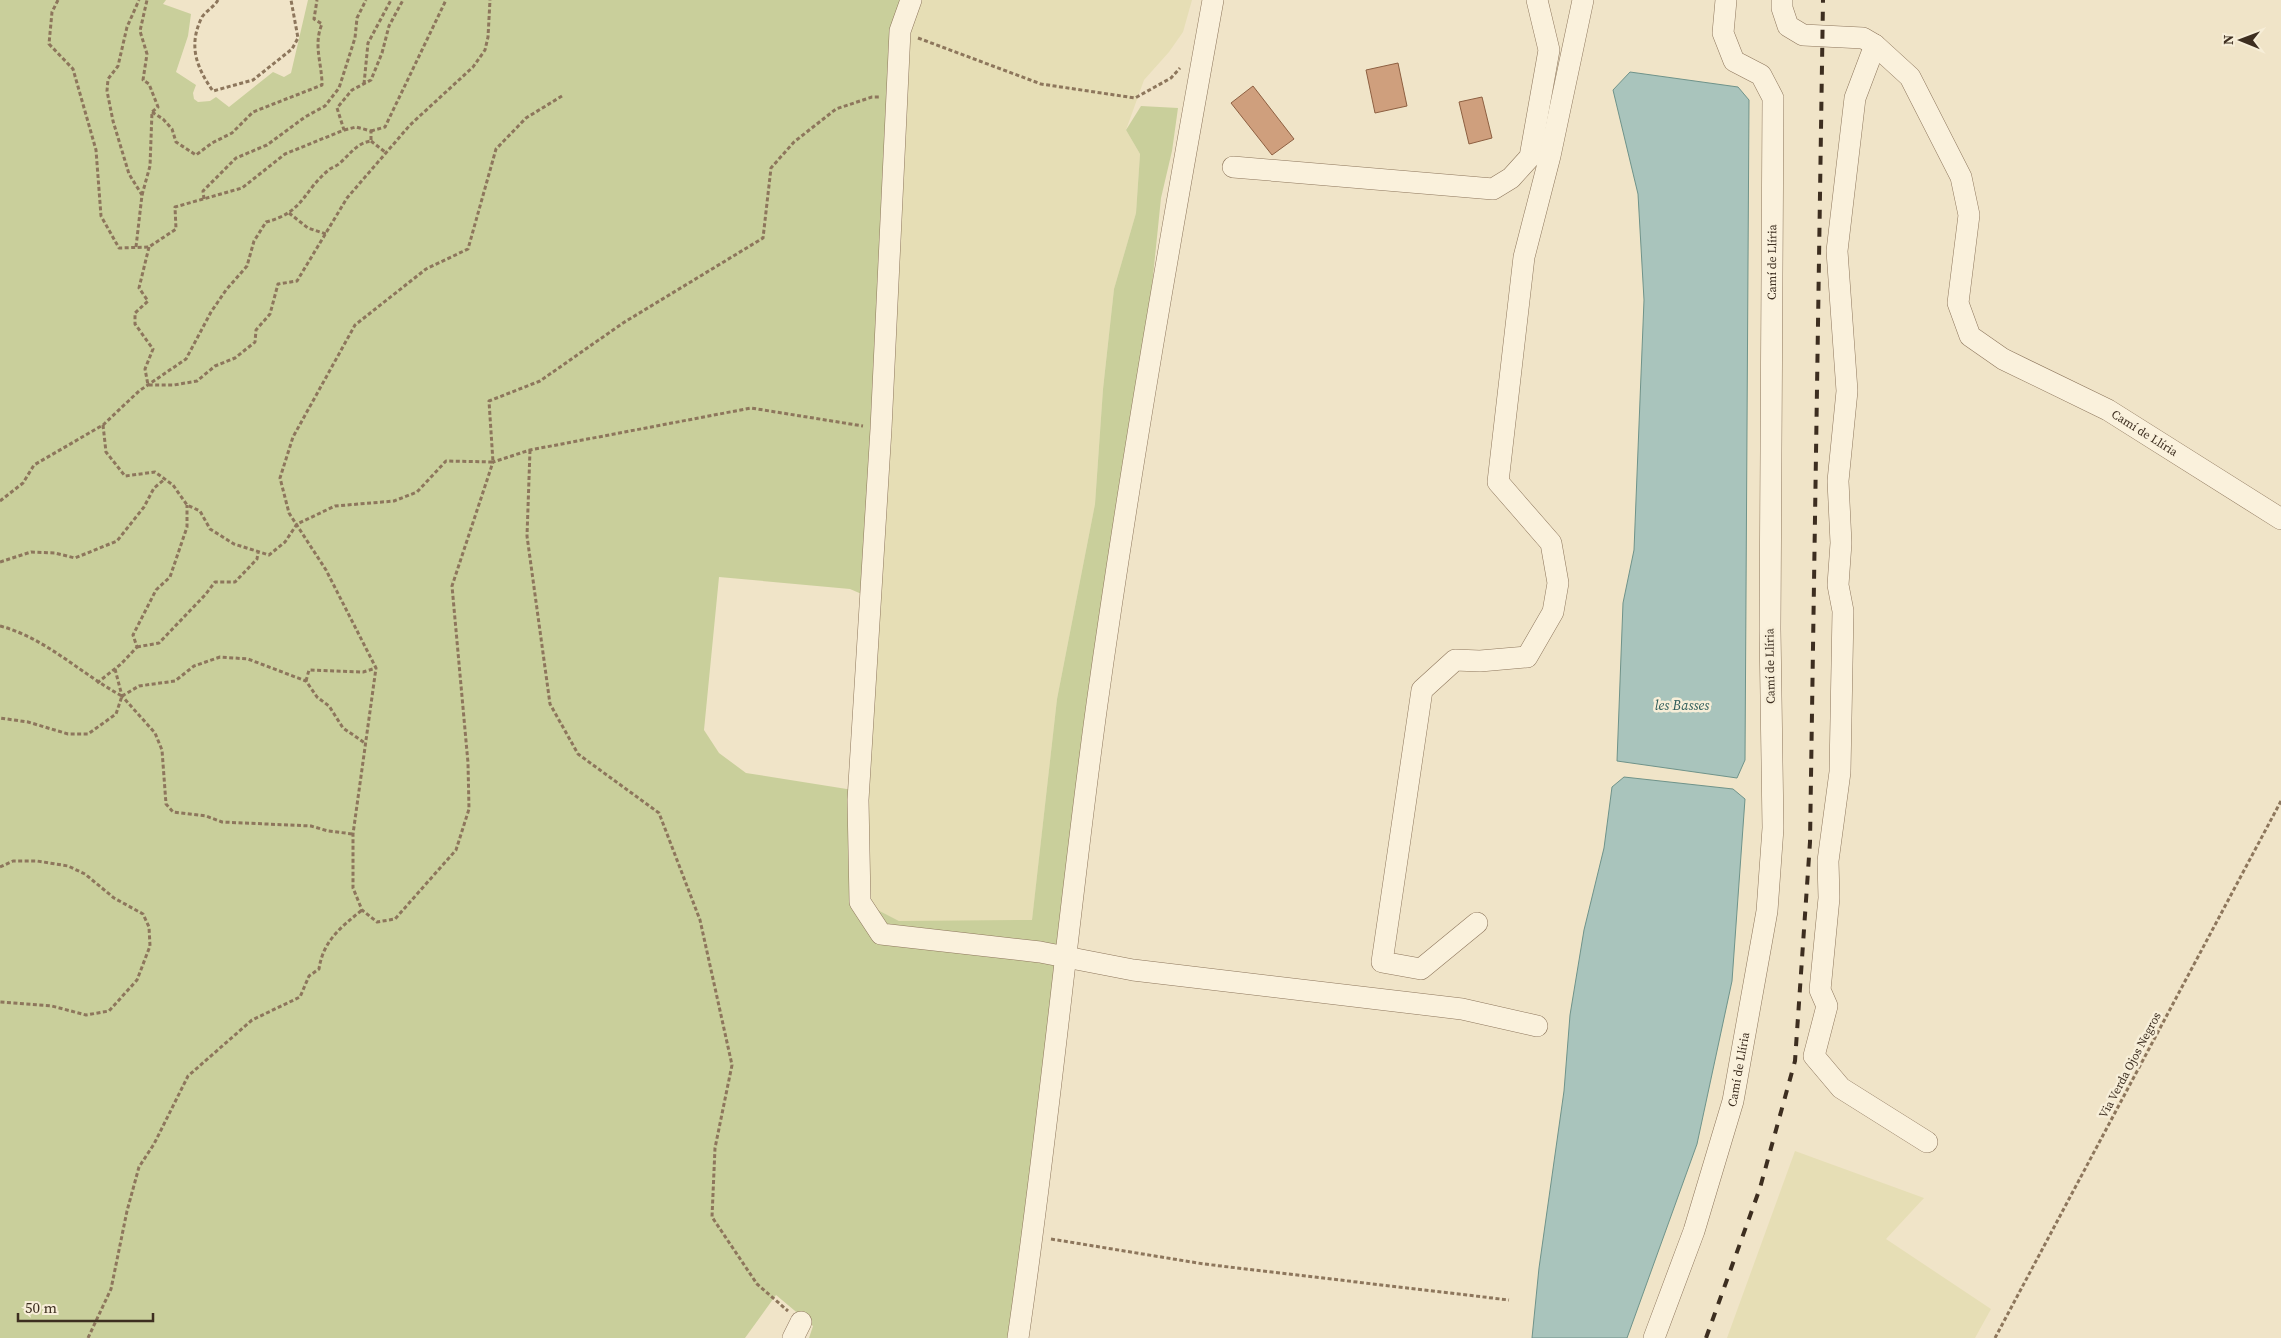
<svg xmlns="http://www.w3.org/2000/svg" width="2281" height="1338" font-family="'Source Serif 4',serif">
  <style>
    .farmland { fill: #e6deb5 }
    .green { fill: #c9cf9b }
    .water { fill: #a9c4bc; stroke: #6f938a }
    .building { fill: #cf9f7d; stroke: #8d5f41 }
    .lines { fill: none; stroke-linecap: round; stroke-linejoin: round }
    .minor-casing { stroke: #8d765c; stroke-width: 22 }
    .path { stroke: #8d765c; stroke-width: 3; stroke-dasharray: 4 2.5; stroke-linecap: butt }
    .minor { stroke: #faf1dc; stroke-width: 21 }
    .rail { stroke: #3d2e20; stroke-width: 4; stroke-dasharray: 9 9; stroke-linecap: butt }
    .labels { text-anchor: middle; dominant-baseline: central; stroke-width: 5; stroke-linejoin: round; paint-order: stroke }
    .street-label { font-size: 12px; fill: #3d2e20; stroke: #f7eed8 }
    .water-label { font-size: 14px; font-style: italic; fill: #2f5d5a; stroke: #f7eed8 }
  </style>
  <rect width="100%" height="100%" fill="#f0e4c8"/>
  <!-- farmland -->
  <g class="farmland">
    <path d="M911 0H1192L1183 32 1169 52 1144 80 1126 130 1140 154 1136 213 1114 289 1103 389 1095 504 1057 699 1032 921H899L860 902Z"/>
    <path d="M1795 1151 1924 1198 1886 1239 1991 1309 1975 1338H1727Z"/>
  </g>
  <!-- green -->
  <path class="green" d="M0 0H166L163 4 191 14 188 36 176 72 196 85 193 93 194 99 198 102 210 101 216 97 229 107 273 72 284 77 291 73 308 0H911L871 598 850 589 719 577 704 730 719 753 746 773 853 790 860 901 899 921 1032 920 1057 699 1095 504 1103 389 1114 289 1136 213 1140 154 1126 130 1141 106 1178 108 1172 151 1161 198 1152 286 1018 1338H809L813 1326 776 1295 745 1338H0Z"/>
  <!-- water -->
  <g class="water">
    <path d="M1630 72 1738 87 1749 100 1745 760 1737 778 1617 761 1623 603 1634 550 1644 300 1638 194 1613 90Z"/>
    <path d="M1624 777 1733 789 1745 799 1732 981 1697 1144 1627 1338H1532L1539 1268 1564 1091 1570 1015 1584 930 1604 848 1612 787Z"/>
  </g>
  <!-- building -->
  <g class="building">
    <path d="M1398 63 1407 106 1375 113 1366 70Z"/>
    <path d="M1253 86 1294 139 1272 155 1231 103Z"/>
    <path d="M1482 97 1492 138 1469 144 1459 102Z"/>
  </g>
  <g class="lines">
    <!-- minor casing -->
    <g class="minor-casing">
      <g id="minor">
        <path d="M911 0 900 31 881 429 858 800 860 902 881 934 1040 952 1133 970 1462 1009 1537 1026"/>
        <path id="s1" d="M1782 0V8L1788 26 1803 35 1863 38 1875 45 1910 77 1961 177 1969 215 1958 303 1970 336 2003 359 2108 410 2281 519"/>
        <path d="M1875 45 1855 98 1837 251 1847 391 1838 481 1841 543 1838 585 1843 611 1840 772 1828 861 1829 898 1820 990 1827 1006 1814 1056 1841 1088 1927 1142"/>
        <path d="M1233 167 1493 189 1511 178 1530 157 1549 50 1537 0"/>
        <path d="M1477 923 1421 969 1382 962 1422 690 1455 660 1480 661 1527 657 1553 612 1558 583 1551 543 1498 482 1524 257 1550 156 1583 0"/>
        <path d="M793 1338 801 1322"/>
        <path d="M1018 1338C1049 1127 1068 915 1097 704 1130 468 1171 234 1213 0"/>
        <path id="s2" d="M1654 1338 1694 1231 1733 1101 1767 911 1773 828 1770 629 1773 98 1761 75 1734 61 1723 33 1726 0"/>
      </g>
    </g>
    <!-- path -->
    <g class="path">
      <path d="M58 0 52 12 49 44 73 69 96 150 101 216 119 248 149 247 176 229 175 207 242 188 285 154 344 130 337 108 352 90 371 80 382 53 389 26 403 0"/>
      <path d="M218 0C214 7 206 11 202 17 188 45 196 67 213 91L253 80 292 49 298 38 291 0"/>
      <path d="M918 38 1041 84 1135 98 1171 78 1180 68"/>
      <path d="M364 84 368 43 391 0"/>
      <path d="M562 96 526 118 496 149 468 249 426 269 355 325 293 437 280 478 289 513 326 570 376 668 353 834V888L362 910 377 922 395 919 456 850 469 809 468 763 452 586 493 462 530 450 751 408 863 426"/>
      <path d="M152 112 163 119 172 129 176 142 196 155 212 143 232 133 253 112 322 85C322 63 313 45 322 24L314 19 317 0"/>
      <path d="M371 131 385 127 446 0"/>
      <path d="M371 141 385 152"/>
      <path d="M142 195 150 166 152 112 158 107 149 84 143 80 147 54 140 31 147 0"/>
      <path d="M204 199 203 191 236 158 267 145 305 117 325 106 339 88 355 38 357 18 366 0"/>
      <path d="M289 213 308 228 326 234"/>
      <path d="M136 247 142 195 129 174 113 121 107 91 108 79 118 66 127 27 139 0"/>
      <path d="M149 247 139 288 148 301 135 313V324L153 349 145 369 148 385H174L197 381 215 366 235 358 255 342 256 330 270 314 278 284 297 281 347 198 410 125 473 67 485 50 488 37 490 0"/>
      <path d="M103 425 106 452 125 476 155 472 173 485 187 505 200 511 210 529 234 544 269 555 285 542 297 524 335 506 394 501 417 492 446 461 493 462 489 401 540 381 623 323 763 238 771 168 794 142 836 109 872 97H879"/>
      <path d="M530 450 527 536 550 704 578 754 659 813 700 920 732 1065 715 1148 712 1217 757 1284 788 1311"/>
      <path d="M0 501 23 483 34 465 103 425 139 391 186 359 211 312 226 290 247 266 254 241 266 222C305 212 303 190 330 169 333 167 337 166 340 163 350 154 357 143 371 141V131L356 127 344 130"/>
      <path d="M0 562 31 552 55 553 75 558 117 541 144 507 154 488 165 479"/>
      <path d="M0 626C46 638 81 674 122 696L116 714 88 734H68L28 722 0 718"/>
      <path d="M137 647 159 643 205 595 215 582H235L257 559 258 553"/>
      <path d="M115 669 122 696 155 733 162 750 166 804 173 812 206 816 222 822 311 826 328 831 353 834"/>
      <path d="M306 681 309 670 363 672 376 668"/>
      <path d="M97 683 121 664 137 647 133 635 156 590 170 577 187 527V505"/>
      <path d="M122 696 139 686 175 681 194 666 220 657 248 659 306 681 317 697 329 706 343 728 365 743"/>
      <path d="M0 867 13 861H37L68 866 85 874 114 898 143 914 149 927 150 946 137 980 109 1011 86 1015 52 1006 0 1002"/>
      <path d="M1051 1239 1204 1264 1509 1300"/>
      <path d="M88 1338 111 1289 127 1211 139 1167 154 1144 188 1076 252 1020 300 997 309 976 319 969C323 941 341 927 362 910"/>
      <path d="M1995 1338 2281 801"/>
    </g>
    <!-- minor -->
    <use href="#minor" class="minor"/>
    <!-- rail -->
    <path class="rail" d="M1706 1338 1760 1188 1795 1061 1810 842 1823 0"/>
  </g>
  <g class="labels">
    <!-- street labels -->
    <g class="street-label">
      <text stroke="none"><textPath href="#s2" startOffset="1092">Camí de Llíria</textPath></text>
      <text stroke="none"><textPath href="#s1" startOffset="641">Camí de Llíria</textPath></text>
      <text transform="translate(1770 666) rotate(-91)">Camí de Llíria</text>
      <text transform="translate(2130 1065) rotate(-62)">Via Verda Ojos Negros</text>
      <text stroke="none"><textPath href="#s2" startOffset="282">Camí de Llíria</textPath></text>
    </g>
    <!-- water labels -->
    <g class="water-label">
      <text x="1682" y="705">les Basses</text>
    </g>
  </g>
  <!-- north arrow -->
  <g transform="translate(2241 40) rotate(271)" stroke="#f7eed8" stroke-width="4" paint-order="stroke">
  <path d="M0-4L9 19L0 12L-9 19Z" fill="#3d2e20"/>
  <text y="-8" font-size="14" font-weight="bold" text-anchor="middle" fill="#3d2e20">N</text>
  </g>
  <!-- scale -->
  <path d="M18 1313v8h135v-8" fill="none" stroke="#3d2e20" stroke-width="2.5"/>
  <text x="25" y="1313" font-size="15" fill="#3d2e20" stroke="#f7eed8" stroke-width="4" paint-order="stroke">50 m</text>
</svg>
